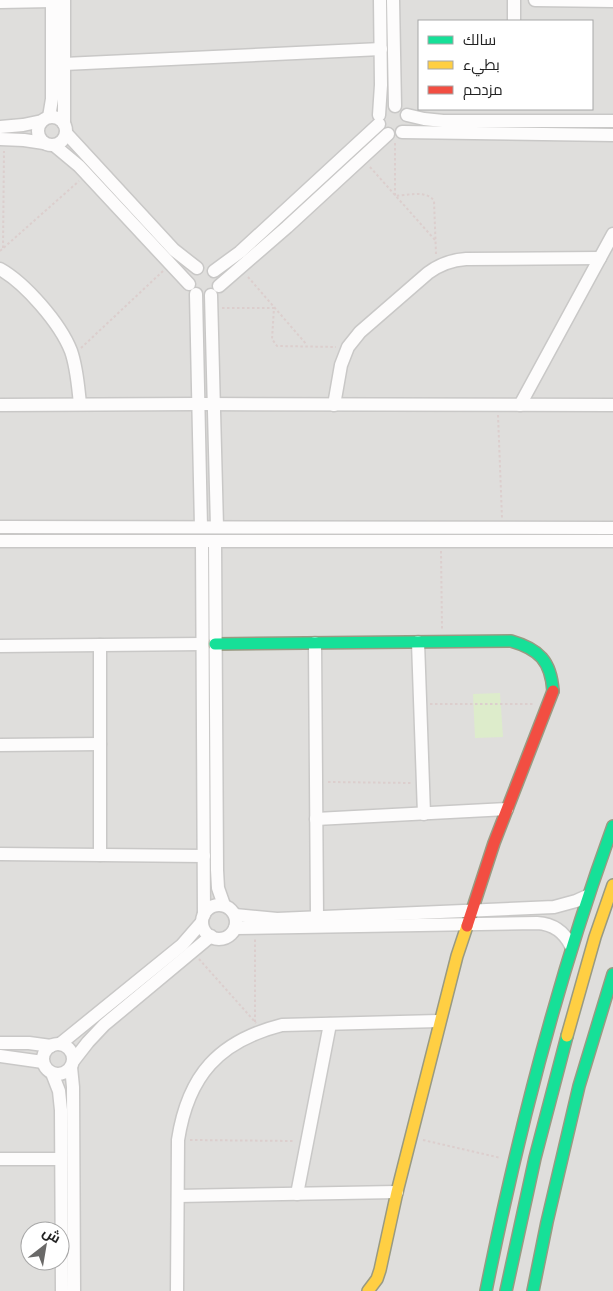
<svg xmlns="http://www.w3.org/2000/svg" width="613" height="1291" font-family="'Sofia Sans Condensed',Cairo,sans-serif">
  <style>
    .residential { fill: #dfdedc; fill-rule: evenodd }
    .grass { fill: #ddeccb }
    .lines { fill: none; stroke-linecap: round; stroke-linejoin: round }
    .street-casing { stroke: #c9c8c7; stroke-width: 15 }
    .fast-casing { stroke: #999a82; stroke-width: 14 }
    .slow-casing { stroke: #999a82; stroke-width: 14 }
    .jam-casing { stroke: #999a82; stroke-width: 14 }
    .path { stroke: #dccecd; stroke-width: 2; stroke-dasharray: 2.5 2.5; stroke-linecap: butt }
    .street { stroke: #fdfcfc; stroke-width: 12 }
    .fast { stroke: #16e098; stroke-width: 11 }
    .slow { stroke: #ffcf43; stroke-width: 11 }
    .jam { stroke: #f24e42; stroke-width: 11 }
  </style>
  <rect width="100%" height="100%" fill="#f0eeeb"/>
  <!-- residential -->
  <path class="residential" d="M0 0H613V1291H0ZM419 21H592V109H419ZM30 1231H60V1261H30Z"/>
  <!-- grass -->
  <path class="grass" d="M500 693 503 737 475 738 473 694Z"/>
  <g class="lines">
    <!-- street casing -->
    <g class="street-casing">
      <g id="street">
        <path d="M64 0V124"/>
        <path d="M393 0 395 106"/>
        <path d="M514 0V21"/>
        <path d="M535 0 613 1"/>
        <path d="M0 2 52 1"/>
        <path d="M64 64 381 49"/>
        <path d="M379 115 381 85 380 0"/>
        <path d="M407 115 424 119 443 121H613"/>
        <circle cx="52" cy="131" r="14"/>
        <path d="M49 117 52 99V0"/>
        <path d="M0 127 23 125 42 121"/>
        <path d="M402 132 613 135"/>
        <path d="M66 133 174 250 197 268"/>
        <path d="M0 139 24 140 44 143"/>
        <path d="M55 146 79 166 189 284"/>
        <path d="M0 269C25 283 60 323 71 351 77 368 78 386 80 404"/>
        <path d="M214 271 240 252 379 124"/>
        <path d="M219 286 287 227 388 134"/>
        <path d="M196 294 201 527"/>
        <path d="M211 295 217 527"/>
        <path d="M0 405 198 404 613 405"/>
        <path d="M334 405 341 365 348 347 360 332 428 273C440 264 451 260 466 259L600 258"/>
        <path d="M520 405 613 234"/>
        <path d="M0 527 613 528"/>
        <path d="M0 541H613"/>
        <path d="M202 542 204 915"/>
        <path d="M215 542 217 870 218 888 224 905"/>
        <path d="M418 642 424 814"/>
        <path d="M315 643 317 917"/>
        <path d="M100 645V855"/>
        <path d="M0 646 202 644"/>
        <path d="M0 745 100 744"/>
        <path d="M316 819 507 809"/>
        <path d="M0 854 204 856"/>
        <circle cx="219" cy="922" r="17"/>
        <path d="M235 915 277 919 554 907 576 901 587 896"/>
        <path d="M235 928 537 923C553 924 564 931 571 946"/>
        <path d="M0 1043H29L51 1046"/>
        <circle cx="58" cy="1059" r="15"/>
        <path d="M60 1044 182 945 202 922"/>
        <path d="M0 1056 43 1062"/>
        <path d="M74 1060 88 1042 104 1025 211 936"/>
        <path d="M71 1067 73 1087 74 1291"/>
        <path d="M52 1073 59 1091 61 1110 62 1291"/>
        <path d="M0 1159H61"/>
        <path d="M297 1194 330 1024"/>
        <path d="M178 1196 397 1192"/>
        <path d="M177 1291 178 1140C188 1075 219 1041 282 1025L439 1021"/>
      </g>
    </g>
    <!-- fast casing -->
    <g class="fast-casing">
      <g id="fast">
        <path d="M215 644 511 641C539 649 551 661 553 691"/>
        <path d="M486 1291C518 1132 557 979 613 826"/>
        <path d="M506 1291 535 1158 567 1036"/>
        <path d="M533 1291 547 1222 579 1086 613 974"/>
      </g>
    </g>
    <!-- slow casing -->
    <g class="slow-casing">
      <g id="slow">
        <path d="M567 1036 595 937 613 885"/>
        <path d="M368 1291 377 1279 380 1270 397 1192 457 956 467 926"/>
      </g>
    </g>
    <!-- jam casing -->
    <g class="jam-casing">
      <path id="jam" d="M467 926 494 843 553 691"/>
    </g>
    <!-- path -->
    <g class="path">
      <path d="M395 143V196C407 195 428 190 434 201L436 254"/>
      <path d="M370 167 435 240"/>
      <path d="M3 248 4 151"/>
      <path d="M0 251 79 181"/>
      <path d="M248 277 307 345"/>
      <path d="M222 308H274L272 339 277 346 336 347"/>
      <path d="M81 348 163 271"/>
      <path d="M498 415 502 518"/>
      <path d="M441 551 442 629"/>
      <path d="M430 704H533"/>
      <path d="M328 782 411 783"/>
      <path d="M199 959 256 1023"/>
      <path d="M255 1022V939"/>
      <path d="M190 1140 295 1141"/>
      <path d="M423 1140 501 1158"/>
    </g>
    <!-- street -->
    <use href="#street" class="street"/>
    <!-- fast -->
    <use href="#fast" class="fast"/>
    <!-- slow -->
    <use href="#slow" class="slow"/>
    <!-- jam -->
    <use href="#jam" class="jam"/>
  </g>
  <!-- legend -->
  <rect x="418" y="20" width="175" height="90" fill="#ffffff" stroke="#a7a7a7"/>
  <rect x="428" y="36" width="25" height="8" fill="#16e098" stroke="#a7a7a7"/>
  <text x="463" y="45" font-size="15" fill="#222222">سالك</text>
  <rect x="428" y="61" width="25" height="8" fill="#ffcf43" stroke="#a7a7a7"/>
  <text x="463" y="70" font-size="15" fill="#222222">بطيء</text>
  <rect x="428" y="86" width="25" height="8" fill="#f24e42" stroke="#a7a7a7"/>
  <text x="463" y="95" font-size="15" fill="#222222">مزدحم</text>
  <!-- north arrow -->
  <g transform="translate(45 1246) rotate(31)"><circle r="24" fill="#ffffff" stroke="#a7a7a7"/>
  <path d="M0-4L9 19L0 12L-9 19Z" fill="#6a6968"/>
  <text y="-8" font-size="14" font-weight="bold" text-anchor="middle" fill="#222222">ش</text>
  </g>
</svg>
